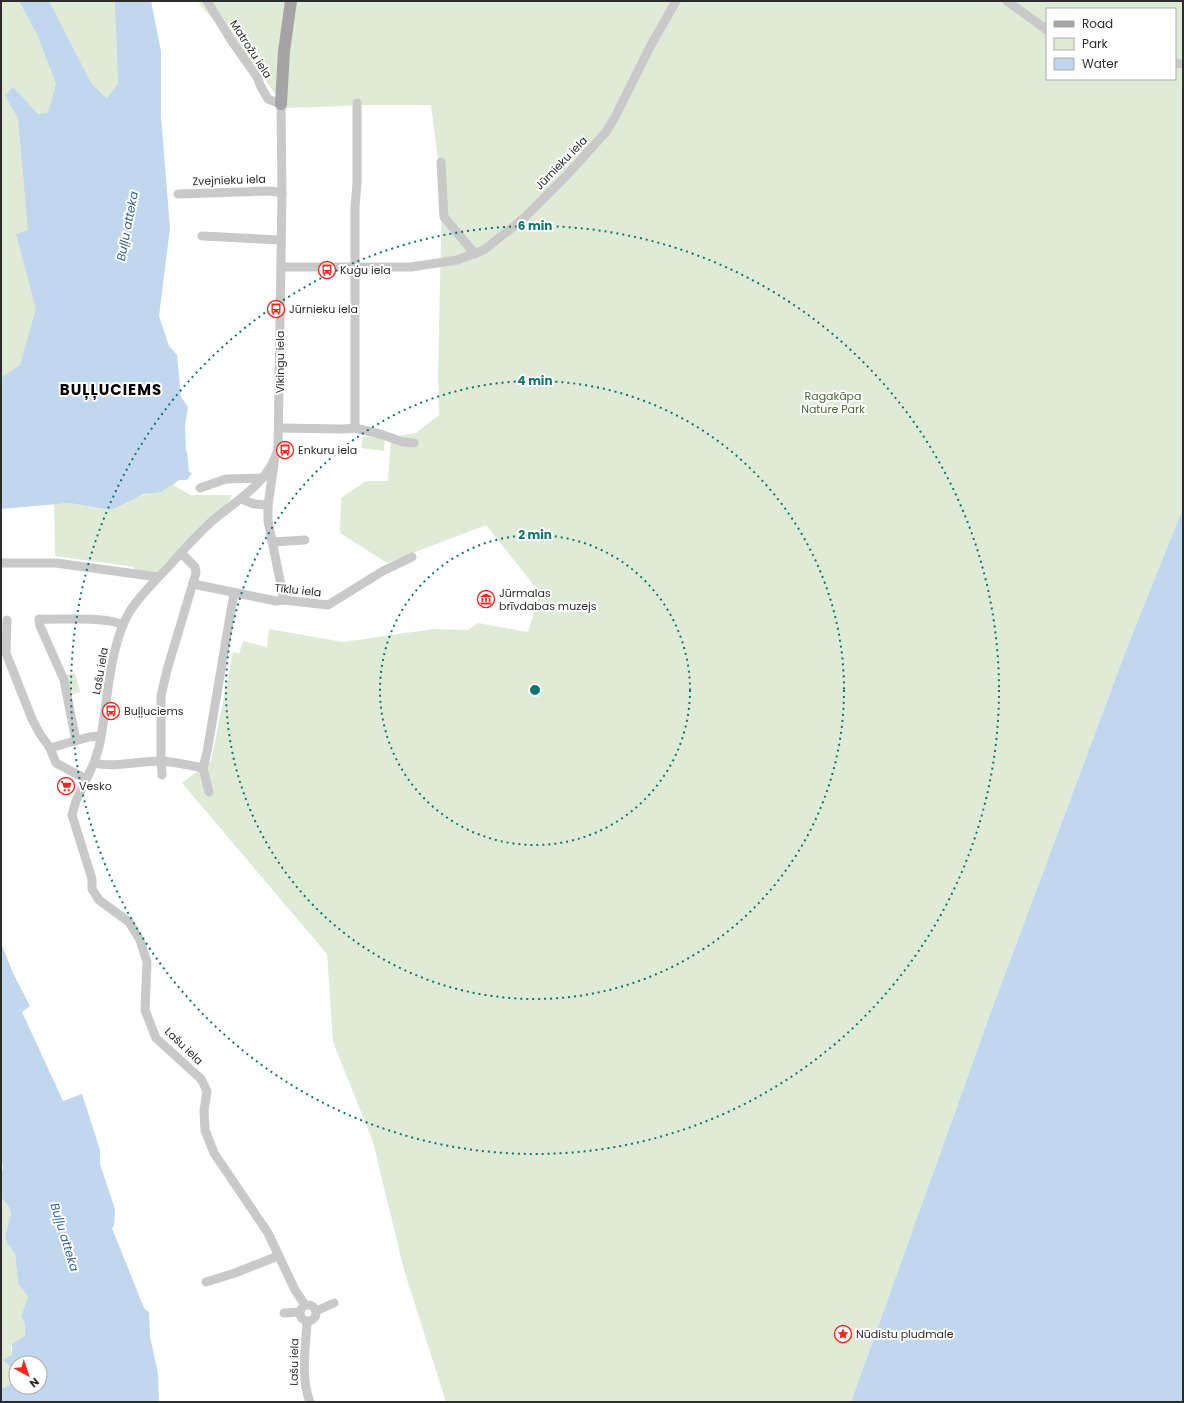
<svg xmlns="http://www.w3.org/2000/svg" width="1184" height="1403" font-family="Poppins,sans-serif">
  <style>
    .green { fill: #e0ebd7; fill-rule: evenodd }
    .water { fill: #c1d7ed; fill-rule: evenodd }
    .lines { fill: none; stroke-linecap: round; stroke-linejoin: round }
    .minor { stroke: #c9c9c9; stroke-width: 9 }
    .major { stroke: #a4a4a4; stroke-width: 12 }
    .ring { fill: none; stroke: #0f766e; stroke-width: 2; stroke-dasharray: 2 4 }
    .labels { text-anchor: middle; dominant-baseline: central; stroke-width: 4; stroke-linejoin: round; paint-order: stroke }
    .street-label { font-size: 11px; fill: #2c2c2c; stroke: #fff }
    .poi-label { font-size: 11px; fill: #2c2c2c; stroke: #fff; text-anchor: start }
    .park-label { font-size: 11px; fill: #496a36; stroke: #fff }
    .water-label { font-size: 12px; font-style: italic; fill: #346494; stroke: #fff }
    .district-label { font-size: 15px; font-weight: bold; letter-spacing: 1px; fill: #000; stroke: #fff }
    .centre { fill: #0f766e; stroke: #fff; stroke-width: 2 }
    .ring-label { font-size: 12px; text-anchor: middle; font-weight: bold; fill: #0f766e; stroke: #fff; stroke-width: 4; stroke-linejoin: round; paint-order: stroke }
  </style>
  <rect width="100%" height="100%" fill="#fff"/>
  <!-- green -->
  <g class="green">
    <path d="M1 1H117L121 116 38 310 20 365 1 417Z"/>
    <path d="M199 1H1183V508L1128 645 993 1006 851 1402H446L404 1270 373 1142 333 1042 327 954 182 783 211 761 233 652 239 654 243 641 267 647 269 629 343 642 433 629 468 630 478 623 528 632 540 593 486 525 387 563 340 533 341 498 366 481H388L391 437 416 433 439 415 438 374 442 191 431 105H371L286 108 250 60 200 5ZM1047 9H1175V79H1047Z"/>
    <path d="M363 436 385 439 384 451 361 448Z"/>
    <path d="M173 485 191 495H232L228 503 204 522 156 573 134 571V567L55 556 54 504 69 503 110 510 111 506Z"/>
    <path d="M75 673 80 692 66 697 61 676Z"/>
    <path d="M1 1197 9 1207 11 1213 5 1237 7 1243 15 1254 18 1283 28 1297 21 1316 25 1324V1336L11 1347 12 1355 6 1358 15 1371C14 1381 12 1386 2 1388Z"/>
  </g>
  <!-- water -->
  <g class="water">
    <path d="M19 1H49L91 83 107 99 118 83 115 1H151L161 51V116L170 228 159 316 169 346 177 355 181 397 188 407 185 426 186 451 187 452 189 472 192 473 187 480H179L173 485 170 486 161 492 144 494 111 510 69 503 1 509V379L3 376 20 365 36 309 16 234 28 230 18 119 5 95 13 87 38 114 48 113 56 84 37 34Z"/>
    <path d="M1183 508V1402H851L993 1006 1128 645Z"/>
    <path d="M1 943 13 973 30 1006 22 1012 63 1101 82 1094 100 1150V1164L115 1209 114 1226 112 1228 144 1308 149 1312 150 1337 158 1373 159 1402H1V1388C11 1387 14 1381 15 1371L3 1360 6 1358 12 1355V1344L25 1336V1324L21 1316 28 1297 18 1283 15 1254 7 1243 5 1237 11 1213 9 1207 1 1197V1176L3 1168 1 1156ZM16 1363H40V1387H16Z"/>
  </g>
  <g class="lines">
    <!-- minor -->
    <g class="minor">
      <path d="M207 1 231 40 257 77 261 87 268 99 281 104 282 193 278 449C269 483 237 500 212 521 197 535 183 550 170 565 156 580 141 594 130 611 108 647 108 706 99 747L94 763 76 801 72 815 92 879V889L99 900 129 922 140 940 147 962 145 1010 156 1038 201 1079 207 1091 204 1111 205 1130 214 1153 268 1233 295 1290 305 1305"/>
      <path d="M1007 1 1047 30"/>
      <path d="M1175 63 1183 64"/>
      <path d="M441 162 444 217 475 254"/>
      <path d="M178 194 271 191 282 193"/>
      <path d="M202 236 281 240"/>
      <path d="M281 267H411L457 260 484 250 523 219 566 176 606 132 615 117 650 47 676 1"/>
      <path d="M279 428 343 429 355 428 380 434 403 442 414 443"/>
      <path d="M355 428V207L357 183V103"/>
      <path d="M274 464 268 505V521L284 600"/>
      <path d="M200 488 226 479 263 478"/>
      <path d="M241 499 254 504 268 505"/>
      <path d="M272 542 305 540"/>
      <path d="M1 563H56L158 577"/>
      <path d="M193 584 276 601 284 600 328 605 383 571 412 557"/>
      <path d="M7 620 6 653 32 719 40 734 50 748 56 763 86 779"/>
      <path d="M76 741 64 680 40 626 39 619C59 620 107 616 123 625"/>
      <path d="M50 748 89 737 101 736"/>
      <path d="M94 763C113 768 140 761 160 761 174 762 189 765 203 768L207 752 234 593"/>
      <path d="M203 768 209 792"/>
      <path d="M162 775 161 761V696L167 670 196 573 195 567 181 553"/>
      <path d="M206 1282 235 1273 278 1256"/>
      <circle cx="308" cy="1313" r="8"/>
      <path d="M316 1311 334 1303"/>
      <path d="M284 1313 299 1312"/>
      <path d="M307 1321C306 1347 300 1377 310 1402"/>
    </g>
    <!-- major -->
    <path class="major" d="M281 104 284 51 291 1"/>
  </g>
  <!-- distance rings -->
  <g class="ring">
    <circle cx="535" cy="690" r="155"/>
    <circle cx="535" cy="690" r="309"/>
    <circle cx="535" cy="690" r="464"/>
  </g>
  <!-- icons -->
  <defs>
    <g id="bus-ring" transform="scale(0.9)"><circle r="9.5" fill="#fff" stroke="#f4251c" stroke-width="1.5"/><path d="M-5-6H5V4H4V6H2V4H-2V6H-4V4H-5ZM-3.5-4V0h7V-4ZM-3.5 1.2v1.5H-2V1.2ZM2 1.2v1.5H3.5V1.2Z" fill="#f4251c"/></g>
    <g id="museum-ring" transform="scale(0.9)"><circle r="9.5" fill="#fff" stroke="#f4251c" stroke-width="1.5"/><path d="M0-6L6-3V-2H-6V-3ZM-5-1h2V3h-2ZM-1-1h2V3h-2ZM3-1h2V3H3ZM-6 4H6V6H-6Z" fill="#f4251c"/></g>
    <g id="supermarket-ring" transform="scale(0.9)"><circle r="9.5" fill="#fff" stroke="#f4251c" stroke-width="1.5"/><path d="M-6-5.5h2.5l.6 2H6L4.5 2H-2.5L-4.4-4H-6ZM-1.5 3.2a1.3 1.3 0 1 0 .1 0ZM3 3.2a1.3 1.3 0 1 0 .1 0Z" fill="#f4251c"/></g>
    <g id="sight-ring" transform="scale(0.9)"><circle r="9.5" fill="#fff" stroke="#f4251c" stroke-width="1.5"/><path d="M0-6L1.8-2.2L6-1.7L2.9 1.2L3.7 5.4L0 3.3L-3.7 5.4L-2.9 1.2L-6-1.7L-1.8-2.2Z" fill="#f4251c"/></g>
  </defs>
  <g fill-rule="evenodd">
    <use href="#bus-ring" x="327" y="270"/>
    <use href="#bus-ring" x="276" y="309"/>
    <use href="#bus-ring" x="285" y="450"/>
    <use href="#museum-ring" x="486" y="599"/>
    <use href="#bus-ring" x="111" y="711"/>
    <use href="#supermarket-ring" x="66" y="786"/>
    <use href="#sight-ring" x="843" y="1334"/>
  </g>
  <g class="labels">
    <!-- street labels -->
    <g class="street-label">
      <text transform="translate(251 49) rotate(57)">Matrožu iela</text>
      <text transform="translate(561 163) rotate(-46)">Jūrnieku iela</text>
      <text transform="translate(229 180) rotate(-2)">Zvejnieku iela</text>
      <text transform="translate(280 362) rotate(-90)">Vikingu iela</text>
      <text transform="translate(298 590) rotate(6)">Tīklu iela</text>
      <text transform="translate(100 671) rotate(-80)">Lašu iela</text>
      <text transform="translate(184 1046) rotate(44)">Lašu iela</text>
      <text transform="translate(294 1362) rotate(-89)">Lašu iela</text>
    </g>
    <!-- poi labels -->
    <g class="poi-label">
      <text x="340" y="270">Kuģu iela</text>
      <text x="289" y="309">Jūrnieku iela</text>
      <text x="298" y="450">Enkuru iela</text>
      <text x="499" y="593">Jūrmalas<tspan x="499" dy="13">brīvdabas muzejs</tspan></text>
      <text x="124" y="711">Buļļuciems</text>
      <text x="79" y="786">Vesko</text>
      <text x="856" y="1334">Nūdistu pludmale</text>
    </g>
    <!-- park labels -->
    <g class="park-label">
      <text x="833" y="396">Ragakāpa<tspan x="833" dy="13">Nature Park</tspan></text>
    </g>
    <!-- water labels -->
    <g class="water-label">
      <text transform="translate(127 226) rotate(-79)">Buļļu atteka</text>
      <text transform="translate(65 1237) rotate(73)">Buļļu atteka</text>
    </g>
    <!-- district labels -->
    <g class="district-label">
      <text x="111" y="389">BUĻĻUCIEMS</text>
    </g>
  </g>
  <circle cx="535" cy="690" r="6" class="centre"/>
  <g class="ring-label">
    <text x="535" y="230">6 min</text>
    <text x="535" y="385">4 min</text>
    <text x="535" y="539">2 min</text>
  </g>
  <!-- border -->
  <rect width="1184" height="1403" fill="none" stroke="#2c2c2c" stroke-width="4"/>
  <!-- legend -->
  <rect x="1046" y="8" width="130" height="72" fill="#ffffff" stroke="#ababab"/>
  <rect x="1054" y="21" width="20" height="6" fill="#a4a4a4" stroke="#ababab"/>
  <text x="1082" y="28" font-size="12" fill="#2c2c2c">Road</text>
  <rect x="1054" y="38" width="20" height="12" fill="#e0ebd7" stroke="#ababab"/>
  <text x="1082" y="48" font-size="12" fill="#2c2c2c">Park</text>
  <rect x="1054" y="58" width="20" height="12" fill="#c1d7ed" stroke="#ababab"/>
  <text x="1082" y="68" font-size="12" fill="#2c2c2c">Water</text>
  <!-- north arrow -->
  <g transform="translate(28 1375) rotate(140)"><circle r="19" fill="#ffffff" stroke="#ababab"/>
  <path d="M0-3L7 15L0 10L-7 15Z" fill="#f4251c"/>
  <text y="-6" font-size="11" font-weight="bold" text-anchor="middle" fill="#2c2c2c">N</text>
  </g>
</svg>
